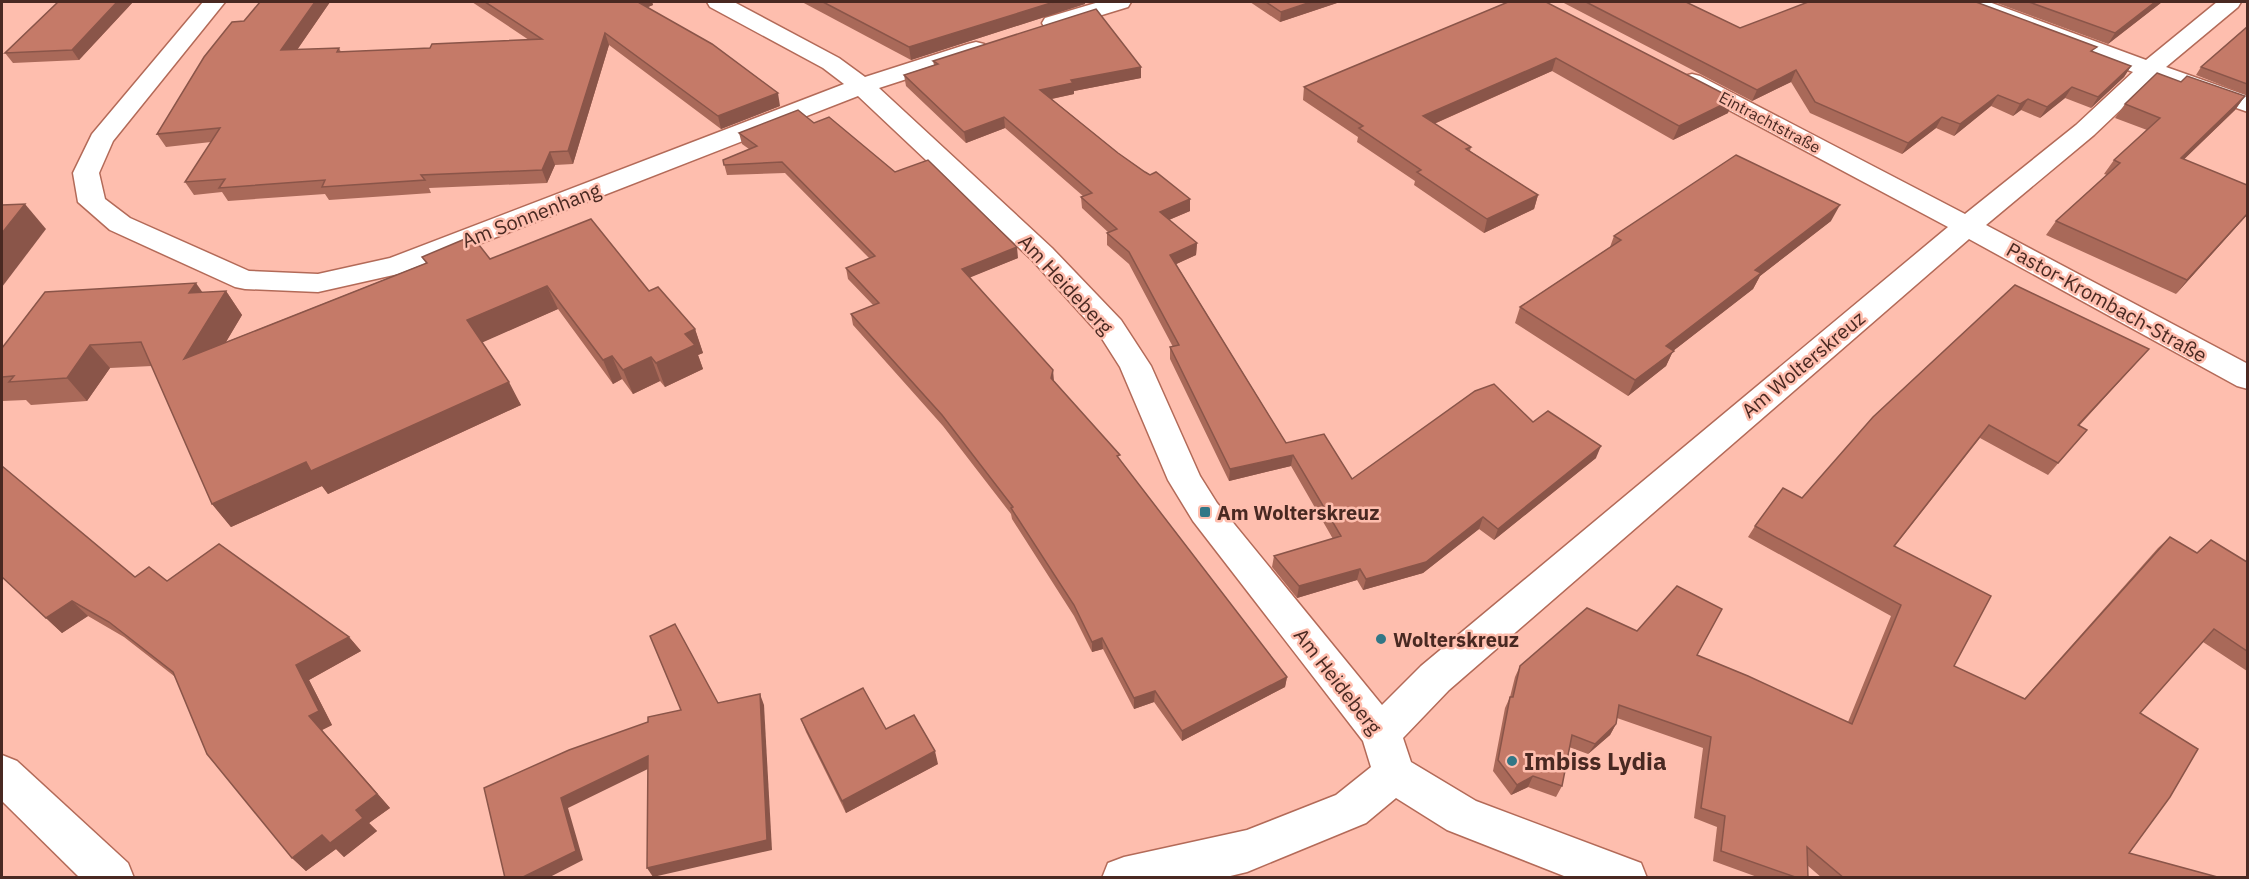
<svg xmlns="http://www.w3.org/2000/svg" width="2249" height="879" font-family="'IBM Plex Sans',sans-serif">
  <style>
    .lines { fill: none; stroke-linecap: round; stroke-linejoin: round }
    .street-casing { stroke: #b36a58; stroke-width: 3 }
    .street { fill: #fff; fill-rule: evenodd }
    .wall { fill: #a96959 }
    .shaded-wall { fill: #8a5549 }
    .building { fill: #c57a68; stroke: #8a5549; stroke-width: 1.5 }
    .poi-dot { fill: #327786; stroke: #febeae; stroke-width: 2 }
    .labels { text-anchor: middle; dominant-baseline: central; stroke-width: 5; stroke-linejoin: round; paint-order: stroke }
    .far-street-label { font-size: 16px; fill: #492922; stroke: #febeae }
    .street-label { font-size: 20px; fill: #492922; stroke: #febeae }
    .poi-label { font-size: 20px; font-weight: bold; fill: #492922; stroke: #febeae; text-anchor: start }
    .near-poi-label { font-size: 24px; font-weight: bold; fill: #492922; stroke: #febeae; text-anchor: start }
  </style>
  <rect width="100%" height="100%" fill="#febeae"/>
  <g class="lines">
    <!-- street casing -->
    <g class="street-casing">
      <g id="street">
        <path d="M203 2H225L113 141 99 173 105 199 130 218 249 271 318 274 390 258 844 84 823 68 710 7 707 2H734L839 58 865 77 968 44 976 42 984 44 988 49 984 54 879 88 1052 248 1121 320 1151 366 1200 476 1217 503 1382 705 1421 666 1948 227 1684 86 1680 81 1684 76 1692 74 1700 76 1965 214 2076 125 2133 72 1963 7 1960 2H1989L2146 60 2217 2H2241L2238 7 2166 67 2248 96V112L2153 79 2094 135 1986 225 2248 364V389L2237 386 1969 239 1449 690 1403 738 1411 762 1476 801 1641 863 1647 878H1569L1447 830 1396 798 1366 823 1247 872 1222 878H1102L1108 863 1124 857 1247 830 1336 795 1371 767 1363 741 1193 521 1168 480 1120 367 1099 334 1032 260 858 96 407 272 318 292 245 289 235 287 110 230 78 202 73 173 92 134Z"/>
        <path d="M1099 2H1131L1128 7 1053 30 1045 28 1042 23 1045 18Z"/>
        <path d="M2 755 17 761 128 863 134 878H80L2 801Z"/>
      </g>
    </g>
    <!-- street -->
    <use href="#street" class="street"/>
  </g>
  <!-- wall -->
  <g class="wall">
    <path d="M58 2H133L79 60 13 63 5 53Z"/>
    <path d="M260 2H330L297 50 339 48 341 52 430 48 529 40 472 2H652L653 5 648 7 780 106 721 129 609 45 573 164 555 165 547 183 429 188 431 193 329 200 325 194 228 201 222 192 194 195 185 182 211 142 166 147 157 134Z"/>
    <path d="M802 2H1085V4L911 60Z"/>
    <path d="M1250 2H1340L1280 22Z"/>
    <path d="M1508 2 1728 113 1673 140 1552 71 1434 124 1471 147 1470 151 1538 195 1534 209 1484 233 1414 185 1415 181 1357 142 1358 137 1303 100 1304 87Z"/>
    <path d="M1562 2H1686L1740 28 2093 52 2131 66 2124 77 2091 108 2065 98 2040 118 2021 110 2013 116 1991 106 1954 136 1936 128 1902 154 1810 113 1791 82 1752 101Z"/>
    <path d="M1994 2H2162L2108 44Z"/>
    <path d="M2247 27V95L2196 75 2201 67Z"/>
    <path d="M933 61 1141 67V78L1074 91V94L1052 99 1118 153 1145 172 1190 199V211L1169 220 1197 243 1196 255 1176 264 1286 443 1352 479 1533 422 1596 458 1494 540 1479 529 1423 573 1363 590 1357 580 1297 598 1272 567 1274 556 1333 539 1291 466 1229 481 1170 359V347H1173L1129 264 1107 245V233H1109L1082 208 1081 197 1083 196 1005 128 966 143 906 86 904 75 934 65Z"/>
    <path d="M2181 82 2245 96 2235 110 2184 159 2247 215 2176 294 2046 235 2056 221 2107 175 2104 174 2114 160 2147 130 2115 118 2125 104Z"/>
    <path d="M814 123 895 172 1018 258 970 277 1054 381 1120 460 1287 677 1285 687 1182 741 1154 702 1134 709 1103 649 1092 652 1074 616 1012 519 1011 514 943 426 853 325 851 314 873 305 848 279 846 268 869 258 785 173 727 175 723 160 749 149 742 144 739 133Z"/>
    <path d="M1831 221 1760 276 1753 289 1673 351 1666 366 1628 396 1515 323 1520 307 1610 247 1614 236Z"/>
    <path d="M422 257 490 259 649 291 695 329 703 353 698 355 703 369 665 387 660 381 633 394 622 379 613 384 558 309 482 342 521 405 328 494 322 486 231 527 212 504 152 366 110 368 87 401 31 405 26 400 2 401V348L226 291 242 315 226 342 426 263Z"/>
    <path d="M2138 361 2079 426 2087 430 2048 475 1980 438 1895 546 1954 666 2024 699 2158 548 2170 537 2197 553 2247 562V671L2203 642 2140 713 2129 853 2221 878H1822L1807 865 1808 878H1760L1713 861 1717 827 1694 818 1703 748 1617 718 1616 724 1610 735 1588 754 1569 747 1562 786 1556 797 1528 787 1511 795 1493 771 1505 708 1510 697 1515 677 1520 666 1637 631 1697 655 1848 722 1891 616 1748 537 1755 526 1802 498Z"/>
    <path d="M2 577H135L167 581 349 637 361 651 309 680 332 725 322 730 390 808 369 823 377 831 344 857 336 849 306 871 292 858 174 676 124 637 88 616 62 633Z"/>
    <path d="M801 719 886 729 938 764 846 813 806 732Z"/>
  </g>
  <!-- shaded-wall -->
  <g class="shaded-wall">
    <path d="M117 2H133L79 60 72 50Z"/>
    <path d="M315 2H330L288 63 281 50Z"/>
    <path d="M634 2H652L653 5 638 11Z"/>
    <path d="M1054 2H1085V4L911 60 909 47Z"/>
    <path d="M1311 2H1340L1280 22 1281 12Z"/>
    <path d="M2155 2H2162L2108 44 2115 33Z"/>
    <path d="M605 33 609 45 573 164 568 151Z"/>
    <path d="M1556 58 1552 71 1420 130 1423 116Z"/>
    <path d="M2131 66 2124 77 2091 108 2098 97Z"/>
    <path d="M1141 67V78L1074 91V94L1041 101 1040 90 1071 80Z"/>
    <path d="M1796 70 1791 82 1752 101 1757 90Z"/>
    <path d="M2072 87 2065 98 2040 118 2047 107Z"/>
    <path d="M778 93 780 106 721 129 718 116Z"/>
    <path d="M1998 95 1991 106 1954 136 1960 124Z"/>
    <path d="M2245 96 2235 110 2171 172 2181 158Z"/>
    <path d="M1734 99 1728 113 1673 140 1679 126Z"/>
    <path d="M2028 99 2021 110 2013 116 2020 104Z"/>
    <path d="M1004 117 1005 128 966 143 964 132Z"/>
    <path d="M1942 117 1936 128 1902 154 1908 143Z"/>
    <path d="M550 152 555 165 547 183 542 170Z"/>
    <path d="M1538 195 1534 209 1484 233 1487 219Z"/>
    <path d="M1190 199V211L1159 224 1160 212Z"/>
    <path d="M25 204 46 229 2 287V233Z"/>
    <path d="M1840 205 1831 221 1760 276 1753 289 1673 351 1666 366 1628 396 1635 380 1666 346 1755 270Z"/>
    <path d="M2247 214V215L2176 294 2187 280Z"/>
    <path d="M1197 243 1196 255 1170 267V255Z"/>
    <path d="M1017 247 1018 258 964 280 962 269Z"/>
    <path d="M196 283 212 306 189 293Z"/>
    <path d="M547 286 558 309 479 344 467 320Z"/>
    <path d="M226 291 242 315 202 382 184 359Z"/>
    <path d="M695 329 703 353 698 355 703 369 665 387 656 363 685 334Z"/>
    <path d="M90 345 110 368 87 401 67 378Z"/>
    <path d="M2149 349 2138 361 2068 437 2078 425Z"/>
    <path d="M612 356 622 379 613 384 603 360Z"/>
    <path d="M651 357 660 381 633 394 623 370Z"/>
    <path d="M1053 370 1054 381 1051 378Z"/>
    <path d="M509 382 521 405 328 494 322 486 231 527 212 504 306 462Z"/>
    <path d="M1601 446 1596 458 1494 540 1498 529Z"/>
    <path d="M1293 455 1291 466 1229 481 1230 469Z"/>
    <path d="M1483 517 1479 529 1423 573 1363 590 1366 579Z"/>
    <path d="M1360 569 1357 580 1297 598 1299 586Z"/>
    <path d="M72 601 88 616 62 633 46 618Z"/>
    <path d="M349 637 361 651 309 680 332 725 322 730 390 808 369 823 377 831 344 857 336 849 306 871 292 858 356 810 309 716 296 665Z"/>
    <path d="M1102 638 1103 649 1092 652V642Z"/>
    <path d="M1287 677 1285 687 1182 741V731Z"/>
    <path d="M1155 691 1154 702 1134 709V698Z"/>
    <path d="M760 694 764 705 772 850 653 877 647 868Z"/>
    <path d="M1616 724 1610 735 1588 754 1595 744Z"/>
    <path d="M935 751 938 764 846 813 842 801Z"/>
    <path d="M648 756 654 766 568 808 583 860 548 878H521L561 798Z"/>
    <path d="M1533 776 1528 787 1511 795 1517 785Z"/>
  </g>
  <!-- building -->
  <g class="building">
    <path d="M58 2H117L72 50 5 53Z"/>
    <path d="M260 2H315L281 50 339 48 337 52 430 48 432 44 542 39 485 2H638L712 44 778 93 718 116 605 33 568 151 550 152 542 170 421 175 425 180 322 187 325 180 219 188 225 179 185 182 220 128 157 134 204 57 232 22 244 21Z"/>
    <path d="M823 2H1054L909 47Z"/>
    <path d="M1266 2H1311L1281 12Z"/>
    <path d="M1508 2H1546L1734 99 1679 126 1556 58 1423 116 1471 147 1466 149 1538 195 1487 219 1417 172 1421 170 1359 128 1363 126 1304 87Z"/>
    <path d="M1586 2H1686L1740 28 1808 2H1976L2097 47 2091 51 2131 66 2098 97 2072 87 2047 107 2028 99 2020 104 1998 95 1960 124 1942 117 1908 143 1815 102 1796 70 1757 90Z"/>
    <path d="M2029 2H2155L2115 33Z"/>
    <path d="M1096 9 1141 67 1071 80 1073 83 1040 90 1118 153 1145 172 1150 175 1156 172 1190 199 1160 212 1197 243 1170 255 1286 443 1324 434 1352 479 1475 391 1494 384 1533 422 1548 411 1601 446 1498 529 1483 517 1426 562 1366 579 1360 569 1299 586 1274 556 1341 536 1293 455 1230 469 1170 347 1179 345 1129 252 1107 233 1117 229 1116 228 1081 197 1092 193 1004 117 964 132 904 75 938 64 933 61Z"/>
    <path d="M2247 27V84L2201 67Z"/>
    <path d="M2157 73 2181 82 2187 76 2245 96 2181 158 2247 185V214L2187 280 2056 221 2120 163 2114 160 2160 118 2125 104Z"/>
    <path d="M798 110 814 123 829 117 895 172 928 160 1017 247 962 269 1053 370 1051 378 1120 455 1117 456 1287 677 1182 731 1155 691 1134 698 1102 638 1092 642 1074 605 1011 508 1013 507 942 415 851 314 879 303 846 268 875 256 782 162 724 165 723 160 757 146 739 133Z"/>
    <path d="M1736 155 1840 205 1755 270 1761 273 1666 346 1674 351 1635 380 1520 307 1621 240 1614 236Z"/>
    <path d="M25 204 2 233V205Z"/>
    <path d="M591 219 649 291 658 287 695 329 685 334 695 345 656 363 651 357 623 370 612 356 603 360 547 286 467 320 509 382 311 471 306 462 212 504 141 342 90 345 67 378 9 382 14 376 2 377V348L45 292 196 283 189 293 226 291 184 359 427 263 422 257 472 236 490 259Z"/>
    <path d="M2015 285 2149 349 2078 425 2087 430 2058 463 1989 425 1894 546 1991 596 1954 666 2025 699 2170 537 2197 553 2211 540 2247 562V651L2214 629 2140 713 2198 749 2170 797 2129 853 2221 878H1844L1807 847 1808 878H1798L1721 851 1725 816 1701 808 1711 737 1619 705 1616 724 1595 744 1572 735 1562 786 1533 776 1517 785 1498 760 1510 697H1513L1520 666 1587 608 1637 631 1677 586 1722 609 1697 655 1748 676 1852 724 1901 605 1755 526 1783 488 1802 498 1873 417Z"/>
    <path d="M2 466 135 577 149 567 167 581 219 544 349 637 296 665 319 711 309 716 377 794 356 810 363 818 330 843 322 835 292 858 207 754 173 672 109 622 72 601 46 618 2 577Z"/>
    <path d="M675 624 718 703 760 694 767 840 647 868 648 756 561 798 576 851 521 878H505L484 788 569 750 648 722V717L681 710 650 636Z"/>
    <path d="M863 688 886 729 914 715 935 751 842 801 801 719Z"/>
  </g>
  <!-- markers -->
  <g class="poi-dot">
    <rect x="1199" y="506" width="12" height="12" rx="3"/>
    <circle cx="1381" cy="639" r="6"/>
    <circle cx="1512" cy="761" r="6"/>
  </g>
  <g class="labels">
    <!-- far-street labels -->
    <g class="far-street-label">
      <text transform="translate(1770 122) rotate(28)">Eintrachtstraße</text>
    </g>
    <!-- street labels -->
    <g class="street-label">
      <text transform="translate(531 215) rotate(-21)">Am Sonnenhang</text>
      <text transform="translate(1066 284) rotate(47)">Am Heideberg</text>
      <text transform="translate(2107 302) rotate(29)">Pastor-Krombach-Straße</text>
      <text transform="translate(1803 364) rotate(-40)">Am Wolterskreuz</text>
      <text transform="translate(1338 681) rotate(52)">Am Heideberg</text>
    </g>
    <!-- poi labels -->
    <g class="poi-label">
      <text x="1217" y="512">Am Wolterskreuz</text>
      <text x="1393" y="639">Wolterskreuz</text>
    </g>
    <!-- near-poi labels -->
    <g class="near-poi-label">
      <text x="1524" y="761">Imbiss Lydia</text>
    </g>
  </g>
  <!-- border -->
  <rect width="2249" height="879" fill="none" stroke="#492922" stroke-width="6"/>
</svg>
